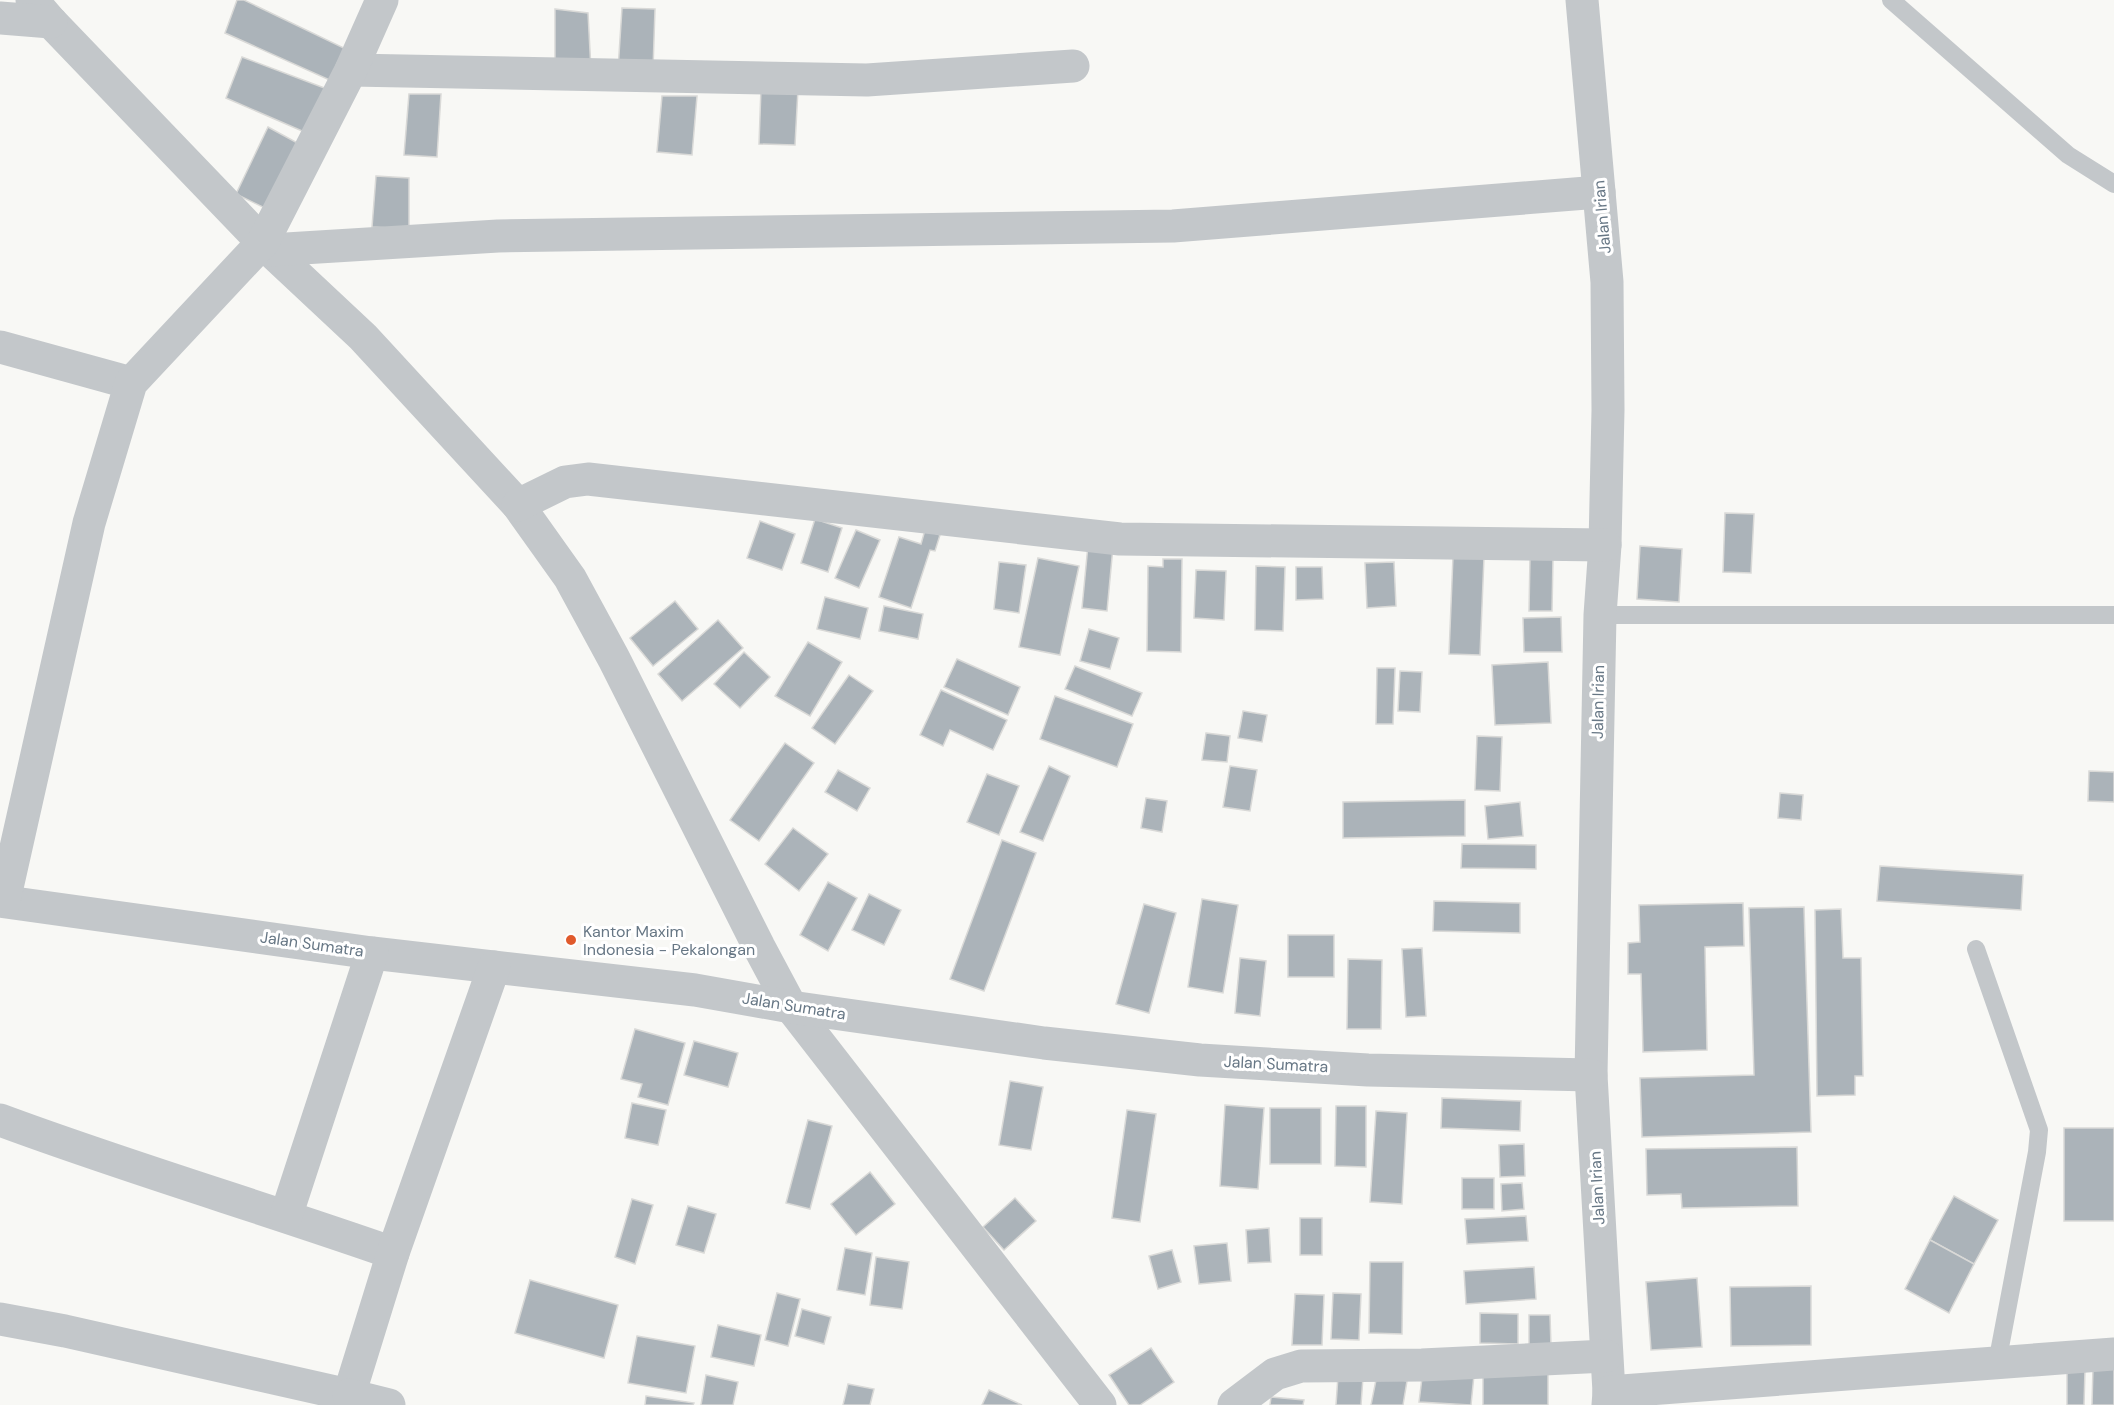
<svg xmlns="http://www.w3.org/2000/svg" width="2114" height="1405" font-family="'DM Sans',sans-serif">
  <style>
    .building { fill: #abb3b9; stroke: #d9d9d7; stroke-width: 1.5 }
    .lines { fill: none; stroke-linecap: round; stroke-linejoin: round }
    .service { stroke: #c3c7ca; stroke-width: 18 }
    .minor { stroke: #c3c7ca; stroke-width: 33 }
    .poi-dot { fill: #e05a2c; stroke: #fff; stroke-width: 2 }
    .labels { text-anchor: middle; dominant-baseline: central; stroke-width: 6; stroke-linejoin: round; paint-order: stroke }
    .street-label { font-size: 16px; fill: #677785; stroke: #fff }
    .poi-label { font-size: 16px; fill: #677785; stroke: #fff; text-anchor: start }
  </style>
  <rect width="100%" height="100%" fill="#f8f8f5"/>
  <!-- building -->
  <g class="building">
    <path d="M237 0H244L348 50 334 82 225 33Z"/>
    <path d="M622 8 655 9 653 69 618 70Z"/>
    <path d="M555 9 588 13 591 70H555Z"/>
    <path d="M242 57 327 89 309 134 226 98Z"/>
    <path d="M761 88 798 89 795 145 759 144Z"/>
    <path d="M409 94H441L437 157 404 155Z"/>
    <path d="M662 96H697L692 155 657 152Z"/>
    <path d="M268 127 303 146 273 212 236 194Z"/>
    <path d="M376 176 409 178V229L372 227Z"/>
    <path d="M1725 513 1754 514 1751 573 1723 572Z"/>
    <path d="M815 519 842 528 828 572 801 563Z"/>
    <path d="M760 521 795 534 782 570 747 558Z"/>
    <path d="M856 530 880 540 859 588 835 578Z"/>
    <path d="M925 530 940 535 935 551 930 550 911 608 879 597 899 537 921 544Z"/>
    <path d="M1088 545 1113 547 1107 611 1082 608Z"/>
    <path d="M1640 546 1682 549 1679 602 1637 599Z"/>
    <path d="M1453 556 1484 557 1480 655 1449 654Z"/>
    <path d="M1530 557 1553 558 1552 611H1529Z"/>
    <path d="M1038 558 1079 566 1060 655 1019 647Z"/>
    <path d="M1163 559H1182L1181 652 1147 651 1148 566 1163 567Z"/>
    <path d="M999 562 1026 565 1019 613 994 609Z"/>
    <path d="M1394 562 1396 606 1367 608 1365 563Z"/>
    <path d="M1256 566 1285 567 1283 631 1255 630Z"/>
    <path d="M1296 567H1322L1323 599 1296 600Z"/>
    <path d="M1196 570 1226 571 1224 620 1194 618Z"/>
    <path d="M825 597 868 608 860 639 817 629Z"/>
    <path d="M675 601 698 629 653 666 630 638Z"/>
    <path d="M884 606 923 614 918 639 879 631Z"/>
    <path d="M1561 617 1562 652H1524L1523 618Z"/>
    <path d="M718 620 743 648 682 701 658 674Z"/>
    <path d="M1089 629 1119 638 1110 669 1080 661Z"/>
    <path d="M808 642 842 662 810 716 775 696Z"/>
    <path d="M744 652 770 677 740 708 714 684Z"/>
    <path d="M957 659 1020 687 1008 715 944 687Z"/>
    <path d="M1548 662 1551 723 1495 725 1492 665Z"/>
    <path d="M1075 666 1142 693 1132 716 1065 689Z"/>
    <path d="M1377 668H1395L1393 724H1376Z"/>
    <path d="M1400 671 1422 672 1420 712 1398 711Z"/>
    <path d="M849 675 873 691 835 744 812 728Z"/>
    <path d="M941 690 1007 720 993 750 950 730 943 746 920 735Z"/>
    <path d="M1055 696 1133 724 1117 767 1040 739Z"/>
    <path d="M1243 711 1267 715 1262 742 1238 738Z"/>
    <path d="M1206 733 1230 736 1227 762 1202 760Z"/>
    <path d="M1477 736 1502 737 1500 791 1475 790Z"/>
    <path d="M785 743 814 763 759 841 730 820Z"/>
    <path d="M1049 766 1070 776 1043 841 1020 832Z"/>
    <path d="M1230 766 1257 770 1250 811 1223 807Z"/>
    <path d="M838 770 870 788 857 811 825 792Z"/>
    <path d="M2089 771 2114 772V802L2088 801Z"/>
    <path d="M987 774 1019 786 999 835 967 822Z"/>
    <path d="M1780 793 1803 795 1801 820 1778 818Z"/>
    <path d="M1146 798 1167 801 1162 832 1141 828Z"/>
    <path d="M1465 800V836L1343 838V802Z"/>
    <path d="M1520 802 1523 836 1488 839 1485 806Z"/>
    <path d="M793 828 828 854 799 891 765 864Z"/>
    <path d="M1002 840 1036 853 984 991 950 979Z"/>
    <path d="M1462 844 1536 845V869L1461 868Z"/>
    <path d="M1880 866 2023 875 2021 910 1877 901Z"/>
    <path d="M828 882 857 898 828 951 800 935Z"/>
    <path d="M869 894 901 910 884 945 852 930Z"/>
    <path d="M1202 899 1238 905 1223 993 1188 987Z"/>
    <path d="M1434 901 1520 903V933L1433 931Z"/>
    <path d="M1743 903 1744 946 1705 947 1707 1050 1643 1052 1641 974H1628V943L1640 942 1639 905Z"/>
    <path d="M1144 904 1176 913 1149 1013 1116 1004Z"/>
    <path d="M1804 907 1811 1132 1642 1137 1640 1078 1754 1075 1749 908Z"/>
    <path d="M1841 909 1843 958H1861L1863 1076H1855V1095L1817 1096 1815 910Z"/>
    <rect x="1288" y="935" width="46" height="42"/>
    <path d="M1422 948 1426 1016 1406 1017 1402 949Z"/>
    <path d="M1240 958 1266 961 1260 1016 1235 1013Z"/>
    <path d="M1348 959 1382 960 1381 1029H1347Z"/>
    <path d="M635 1029 685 1043 668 1105 638 1097 642 1084 621 1079Z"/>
    <path d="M694 1041 738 1053 728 1087 684 1075Z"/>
    <path d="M1010 1081 1043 1087 1031 1150 999 1145Z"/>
    <path d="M1442 1098 1521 1101 1520 1131 1441 1128Z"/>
    <path d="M632 1103 666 1110 658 1145 625 1138Z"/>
    <path d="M1225 1105 1264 1108 1258 1189 1220 1186Z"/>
    <path d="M1336 1106H1366V1167L1335 1166Z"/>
    <rect x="1270" y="1108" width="51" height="56"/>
    <path d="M1127 1110 1156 1114 1140 1222 1112 1218Z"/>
    <path d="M1376 1111 1407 1113 1402 1204 1370 1202Z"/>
    <path d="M808 1120 832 1126 810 1209 786 1203Z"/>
    <rect x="2064" y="1128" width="50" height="93"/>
    <path d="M1524 1144 1525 1176 1500 1177 1499 1145Z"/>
    <path d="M1797 1147 1798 1206 1682 1208 1681 1194 1647 1195 1646 1149Z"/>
    <path d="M870 1172 895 1204 856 1235 831 1204Z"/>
    <rect x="1462" y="1178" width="32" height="31"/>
    <path d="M1522 1183 1524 1209 1502 1211 1501 1184Z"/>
    <path d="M1954 1196 1998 1220 1974 1264 1930 1240Z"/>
    <path d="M1015 1198 1036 1221 1004 1250 983 1227Z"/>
    <path d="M632 1199 653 1205 635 1264 615 1257Z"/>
    <path d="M688 1206 716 1214 704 1253 676 1245Z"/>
    <path d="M1526 1216 1528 1241 1467 1244 1465 1219Z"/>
    <rect x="1300" y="1218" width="22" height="37"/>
    <path d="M1269 1228 1271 1262 1248 1263 1246 1230Z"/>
    <path d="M1930 1240 1974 1264 1949 1313 1905 1289Z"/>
    <path d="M1227 1243 1231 1281 1199 1284 1194 1246Z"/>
    <path d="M845 1248 872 1253 865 1295 837 1290Z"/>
    <path d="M1172 1250 1181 1282 1158 1289 1149 1256Z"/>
    <path d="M876 1257 909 1262 902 1309 870 1305Z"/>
    <path d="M1370 1262H1403L1402 1334 1369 1333Z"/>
    <path d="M1534 1267 1536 1299 1466 1304 1464 1271Z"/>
    <path d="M1697 1278 1702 1347 1651 1350 1646 1282Z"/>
    <path d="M530 1280 618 1305 604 1358 515 1333Z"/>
    <path d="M1811 1286V1345L1731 1346 1730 1287Z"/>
    <path d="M777 1293 800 1299 788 1346 765 1340Z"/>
    <path d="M1333 1293 1361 1294 1359 1340 1331 1339Z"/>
    <path d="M1295 1294 1324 1295 1322 1345H1292Z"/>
    <path d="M802 1309 831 1317 824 1344 795 1336Z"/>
    <path d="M1480 1313 1518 1314V1344L1480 1343Z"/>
    <path d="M1529 1315H1550L1551 1347H1529Z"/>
    <path d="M718 1325 761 1335 754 1366 711 1357Z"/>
    <path d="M637 1336 695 1346 686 1393 628 1383Z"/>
    <path d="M1151 1348 1174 1382 1140 1405H1129L1109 1375Z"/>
    <rect x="1483" y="1365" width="65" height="40"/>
    <path d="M2093 1367 2114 1368V1405H2092Z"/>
    <path d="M2067 1369 2085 1370 2084 1405H2067Z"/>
    <path d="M1423 1370 1474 1375 1471 1405 1419 1402Z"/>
    <path d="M706 1375 738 1382 733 1405H701Z"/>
    <path d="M1377 1375 1407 1381 1403 1405H1371Z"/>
    <path d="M1338 1376 1363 1377 1361 1405H1336Z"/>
    <path d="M848 1384 874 1389 870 1405H843Z"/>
    <path d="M989 1390 1022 1405H982Z"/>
    <path d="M646 1396 694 1403 693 1405H645Z"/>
    <path d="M1271 1397 1304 1400 1303 1405H1270Z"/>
  </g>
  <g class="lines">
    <!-- service -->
    <g class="service">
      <path d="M1891 0 2068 155 2114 184"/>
      <path d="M1600 615H2114"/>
      <path d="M1976 949 2039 1130 2037 1152 1997 1363"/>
    </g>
    <!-- minor -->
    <g class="minor">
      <path d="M32 0 51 22 270 250 363 337 518 505 570 578 614 659 759 947 791 1007 1100 1405"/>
      <path d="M1582 0 1607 282 1608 410 1605 545 1600 615 1591 1075 1609 1392 1608 1405"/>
      <path d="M0 18 51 22"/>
      <path d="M351 70 867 80 1073 66"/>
      <path d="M270 250 498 236 1173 226 1599 192"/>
      <path d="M0 347 131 383"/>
      <path d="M518 505 565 482 588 479 1120 539 1605 545"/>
      <path d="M0 901 372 953 695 990 791 1007 1044 1043 1200 1060 1368 1070 1591 1075"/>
      <path d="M4 901 89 523 131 383 263 242 351 70 382 0"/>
      <path d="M0 1120C129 1168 262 1207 393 1253"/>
      <path d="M286 1216 372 953"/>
      <path d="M0 1319 65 1331 349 1395 393 1253 494 967"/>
      <path d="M1609 1392 2114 1354"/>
      <path d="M349 1395 389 1405"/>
      <path d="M1234 1405 1275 1374 1301 1366 1422 1365 1606 1356"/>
    </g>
  </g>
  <!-- markers -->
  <circle class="poi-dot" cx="571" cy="940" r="6"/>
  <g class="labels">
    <!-- street labels -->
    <g class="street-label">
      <text transform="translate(1602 217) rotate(-95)">Jalan Irian</text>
      <text transform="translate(1598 702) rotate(-89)">Jalan Irian</text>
      <text transform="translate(312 944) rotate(8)">Jalan Sumatra</text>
      <text transform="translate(794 1006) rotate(9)">Jalan Sumatra</text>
      <text transform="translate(1276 1064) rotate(3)">Jalan Sumatra</text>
      <text transform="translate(1597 1188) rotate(-93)">Jalan Irian</text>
    </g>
    <!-- poi labels -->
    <g class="poi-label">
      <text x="583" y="931">Kantor Maxim<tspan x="583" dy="18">Indonesia - Pekalongan</tspan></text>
    </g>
  </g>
</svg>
